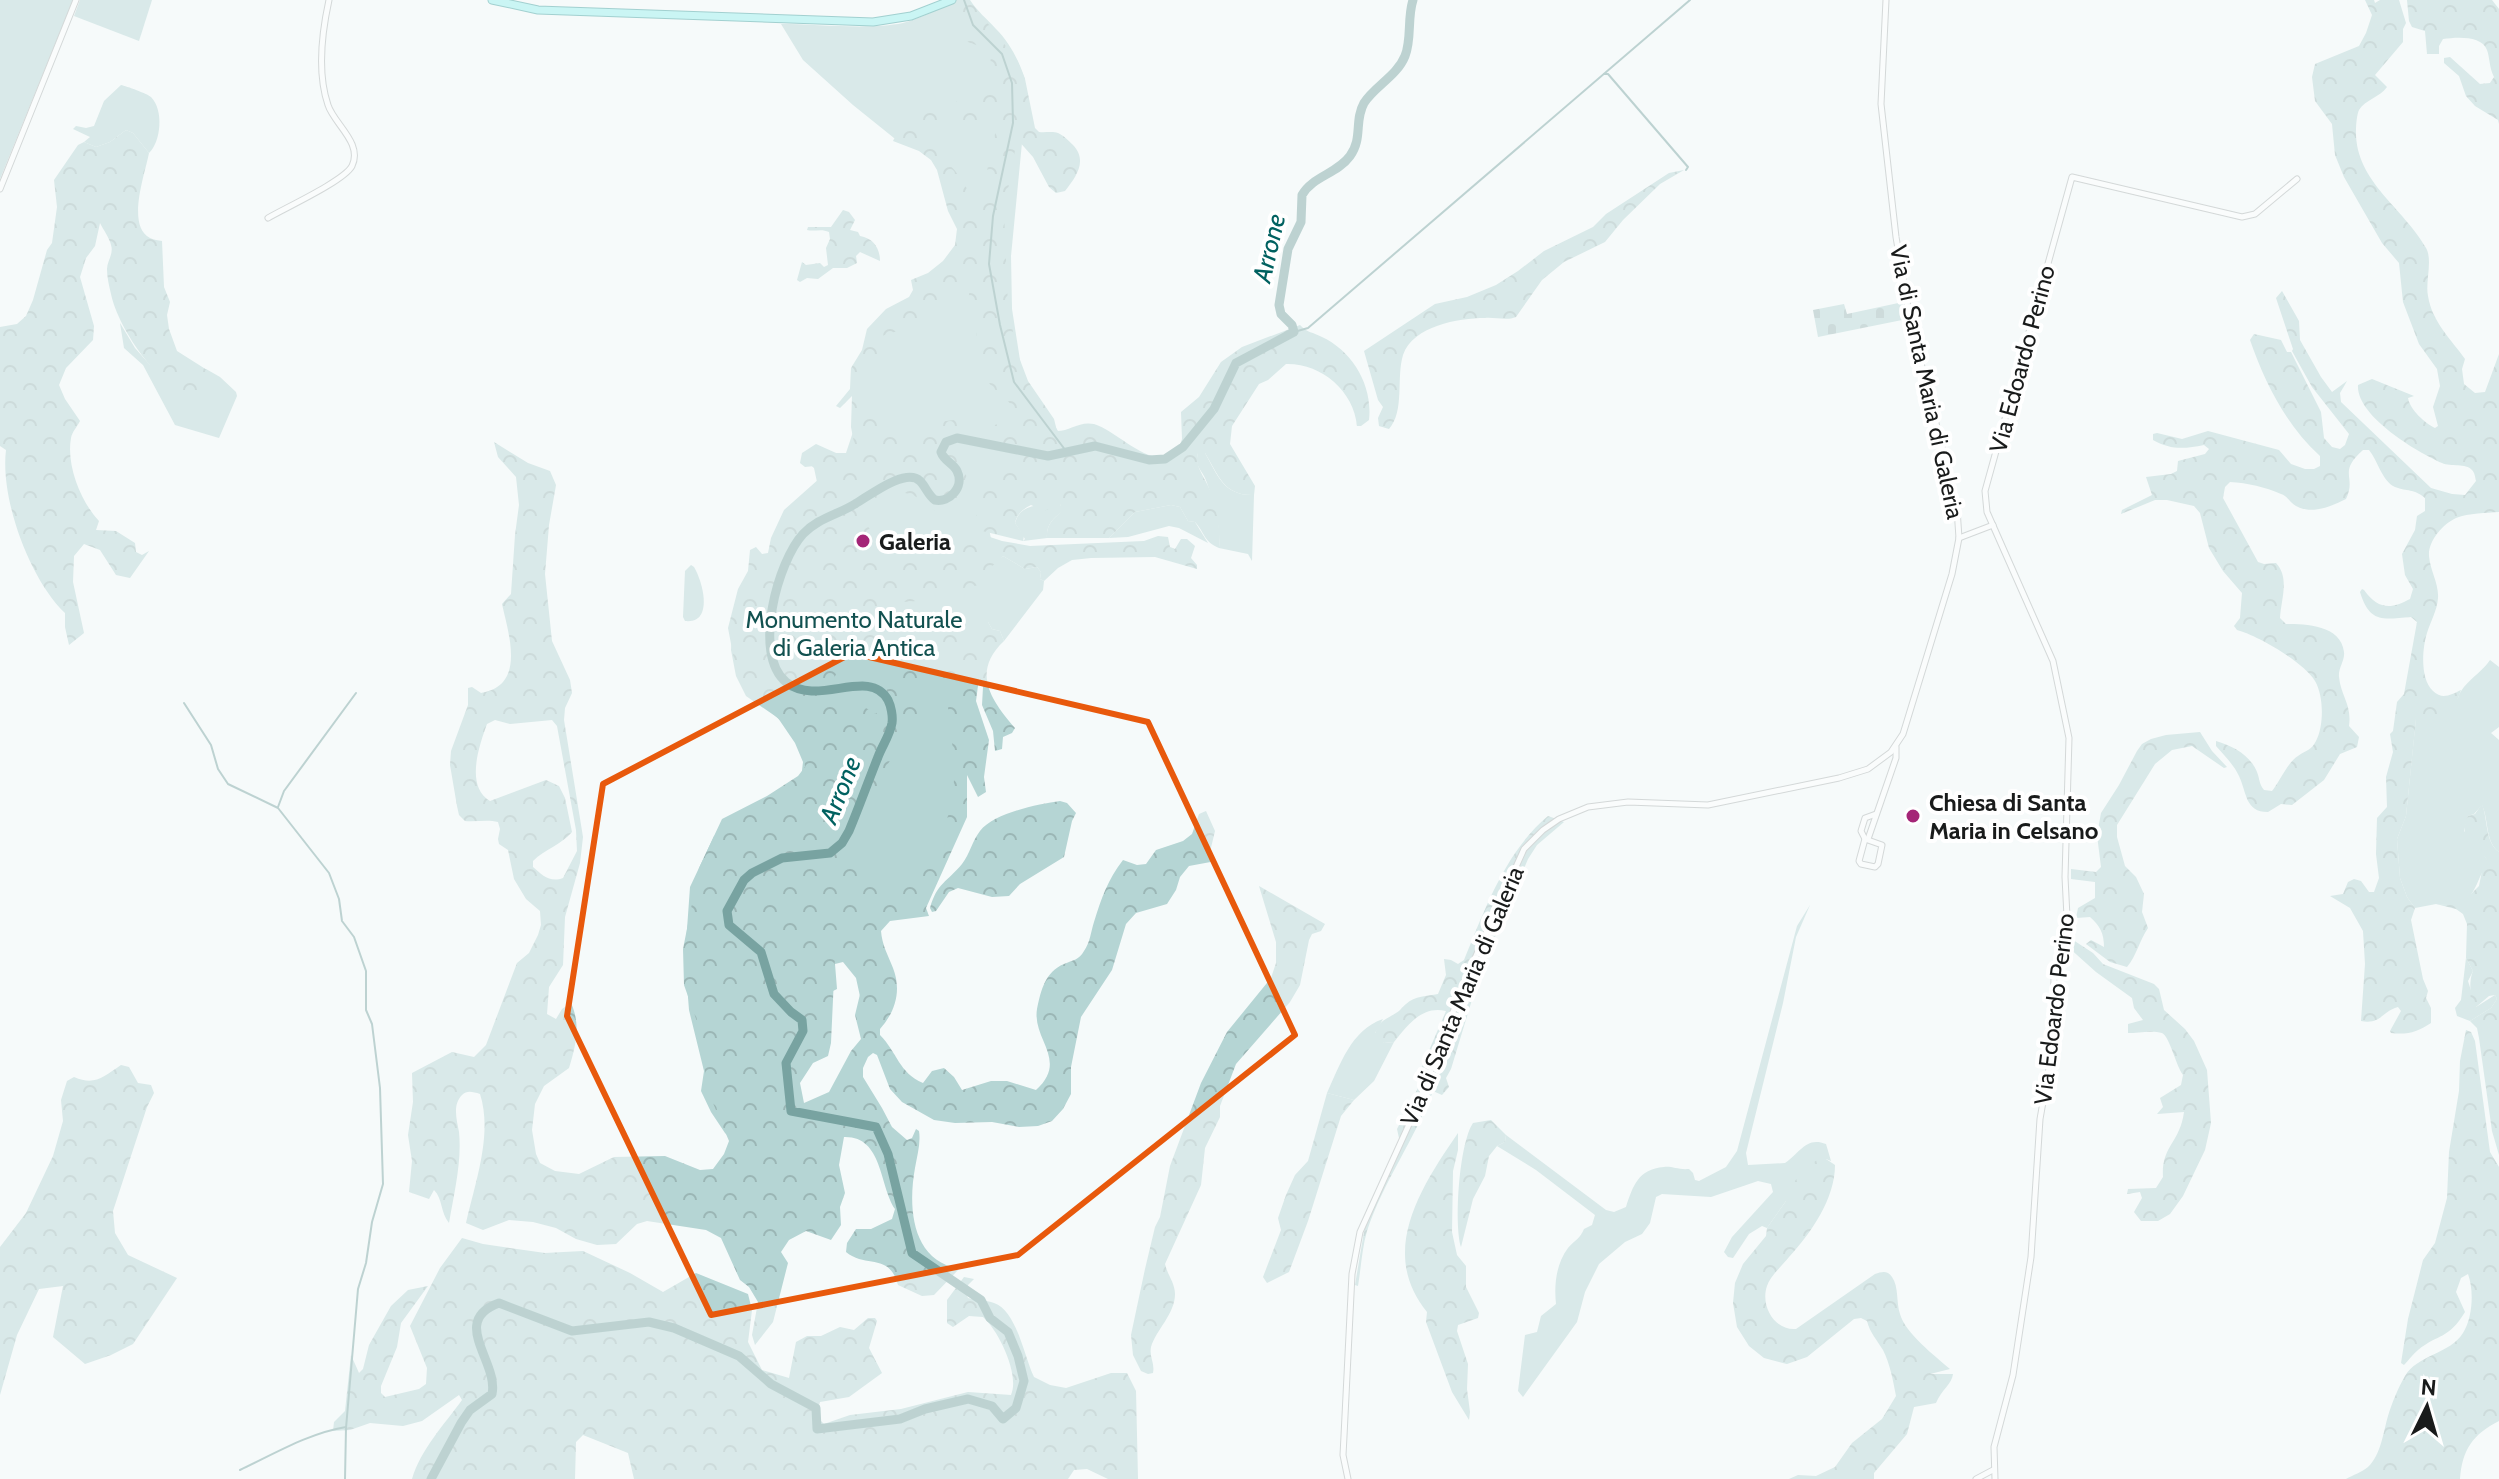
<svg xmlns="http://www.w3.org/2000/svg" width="2499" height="1479" font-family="Cabin,sans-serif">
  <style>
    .green { fill: #b5d5d4 }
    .forest { fill: url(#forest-crowns); fill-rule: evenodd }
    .cemetery { fill: url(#cemetery-stones) }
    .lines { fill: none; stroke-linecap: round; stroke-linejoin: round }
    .stream { stroke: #78a3a1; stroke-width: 2 }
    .river { stroke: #78a3a1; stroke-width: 9 }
    .minor-casing { stroke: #abb0b0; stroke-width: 7 }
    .major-casing { stroke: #3c9e9d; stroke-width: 9 }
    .minor { stroke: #fff; stroke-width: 5 }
    .major { stroke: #95efee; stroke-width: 7 }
    .marked { fill: none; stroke: #e8590c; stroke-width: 6; stroke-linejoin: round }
    .poi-dot { fill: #a42577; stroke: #fff; stroke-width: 3 }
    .labels { text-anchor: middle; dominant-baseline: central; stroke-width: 8; stroke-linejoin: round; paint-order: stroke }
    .street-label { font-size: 24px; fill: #191b1b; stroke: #fff }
    .poi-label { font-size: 24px; font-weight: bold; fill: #191b1b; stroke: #fff; text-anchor: start }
    .park-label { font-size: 24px; fill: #125150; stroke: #fff }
    .water-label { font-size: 26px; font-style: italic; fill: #006160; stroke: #fff }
  </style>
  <defs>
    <pattern id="forest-crowns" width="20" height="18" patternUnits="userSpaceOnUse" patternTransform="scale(2)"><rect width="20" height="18" fill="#b5d5d4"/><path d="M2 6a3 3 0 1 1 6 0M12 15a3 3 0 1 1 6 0" fill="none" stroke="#9bb6b5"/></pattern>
    <pattern id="cemetery-stones" width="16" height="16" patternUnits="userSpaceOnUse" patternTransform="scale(2)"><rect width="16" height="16" fill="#b5d5d4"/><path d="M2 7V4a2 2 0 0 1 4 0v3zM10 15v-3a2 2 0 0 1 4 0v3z" fill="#9bb6b5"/></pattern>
  </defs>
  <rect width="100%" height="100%" fill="#f5fafa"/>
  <!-- green -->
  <g class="green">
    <path d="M0 0H73L0 179Z"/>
    <path d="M80 0H152L139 41 74 16Z"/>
    <path d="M955 0H970C977 11 987 19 996 29 1010 43 1019 61 1025 79L1021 81 1024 122 1011 256 1012 309 1022 373 1058 431 1059 443 989 529 993 548 999 559 1003 556 1025 569 1037 567 1041 572 1040 579 1044 581 1043 590 1004 641 1000 631 992 629 988 622 961 784 932 869 875 904 883 980 861 1001 856 978 843 962 835 964 837 989 823 996 749 1156 725 1133 711 1112 701 1091 704 1071 689 1010 686 972V943L690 887 714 836 801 779 803 762 795 743 778 718 746 696 736 676 731 650 732 635 770 555 817 482 814 468 807 462 810 453H846L854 429V403L873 339 959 248 961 219 950 178 919 144 894 138 853 105 803 60 781 24C816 24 870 30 903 23 921 18 938 9 955 0Z"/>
    <path d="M121 85C126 86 148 94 151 97 164 110 161 142 149 153L133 133 126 130 110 142 96 147 84 142 90 137 73 129 76 126 86 128 94 126 104 101Z"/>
    <path d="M120 323 135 348 150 365 206 369 220 377 236 392 237 396 219 438 175 425 143 365 124 348Z"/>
    <path d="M1198 453H1205C1218 476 1224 496 1254 495L1252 561 1248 554 1219 548C1221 529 1214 502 1207 483 1203 470 1194 468 1198 453Z"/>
    <path d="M1060 504 1063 511C1053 518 1046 525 1047 538L1023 541 1025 539 1015 523C1021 502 1042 505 1060 504Z"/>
    <path d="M1171 505 1180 507 1188 521 1195 522 1208 543 1179 528 1169 526 1128 537 1109 538 1135 512Z"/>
    <path d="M691 565 694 567C703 582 714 624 685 621L683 617 685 571Z"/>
    <path d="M2490 660 2499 667V727L2491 733 2499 740V852C2485 842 2489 820 2482 805L2474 814 2468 816 2464 831 2489 862C2476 878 2479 891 2460 906L2436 904 2415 908 2407 897 2400 878 2397 839 2406 816 2416 718 2458 698C2463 682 2481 674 2490 660Z"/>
    <path d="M1810 905 1796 937 1783 1003 1746 1153 1748 1165 1785 1163C1800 1153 1806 1136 1826 1144L1831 1161 1826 1159 1786 1201 1767 1228 1762 1226 1749 1234 1733 1258 1728 1257 1724 1252 1732 1237 1773 1192 1771 1184 1758 1181 1711 1197 1662 1194 1656 1197 1650 1223 1642 1234 1625 1242 1599 1264 1585 1292 1577 1322 1523 1397 1518 1391 1525 1335 1537 1332 1541 1316 1556 1304C1554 1285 1556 1264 1568 1248 1575 1240 1580 1239 1584 1229L1592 1225 1595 1215 1536 1170 1497 1146 1505 1142 1506 1135 1606 1210 1614 1212 1626 1207C1633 1186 1638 1169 1664 1167 1672 1166 1678 1170 1689 1169L1693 1173 1695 1180 1699 1181 1726 1167 1737 1151 1797 926Z"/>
    <path d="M2466 958 2473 971 2468 981 2476 1007 2495 995 2497 999 2491 1008 2470 1021 2457 1016 2455 1008 2461 1000Z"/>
    <path d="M1383 1019 1375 1033 1384 1043 1394 1042 1374 1081 1354 1100 1327 1093C1340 1065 1351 1030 1383 1019Z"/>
  </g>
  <!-- forest -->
  <g class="forest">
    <path d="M960 0H969L1017 60 1025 79 1035 128 1039 132C1045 133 1052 131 1058 133 1063 135 1069 141 1073 145 1088 161 1076 177 1065 191L1056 193 1049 187 1033 157 1017 139 1004 212 1008 307 1017 352 1028 381 1054 419 1057 431C1070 431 1079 421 1094 424 1120 432 1151 472 1178 452L1182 439 1181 412 1199 397 1221 362 1242 347 1300 325C1307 333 1313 332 1322 337 1352 351 1373 385 1369 420L1361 426H1357C1354 391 1321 363 1286 364L1268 380 1259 384 1232 426 1230 444 1255 486 1254 495C1224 496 1219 476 1205 453H1198C1194 469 1208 480 1212 496 1217 513 1221 530 1219 548 1204 542 1205 533 1195 522L1188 521 1180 507 1171 505 1135 512 1109 538H1047C1046 525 1053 519 1062 511L1060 504 1044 511 1031 505C1023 509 1017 514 1015 523L1024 536 1023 541 978 530 974 526C982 495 983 484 1004 460L1003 454C989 452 975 449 961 451 966 466 976 515 947 514 934 514 930 505 920 499 901 486 878 493 862 507 867 535 891 568 923 561 937 558 955 544 969 538H976L981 534 1002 541 1030 546 1144 541 1158 536 1168 537 1170 547 1175 549 1181 539H1187L1195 546 1191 558 1197 565V569L1155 557 1091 558 1072 560 1058 568 1044 581 1040 579 1041 572 1037 567 1025 569 1003 556 987 571 980 585 958 589 944 599 903 602 893 608 885 629 880 654 873 668 863 671 854 662 840 667 833 680 829 696 861 705 876 714 883 704 889 682H903L914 699 918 714 901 748 889 762 878 785 866 801 842 857 888 885C896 883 906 882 912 877 944 851 957 797 954 757 953 743 948 728 948 714 947 700 956 682 940 676 924 685 906 685 892 670 894 654 905 640 923 639L937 657 941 638 951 619H955L970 629 981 621 988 622 992 629 1000 631 1004 641C971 672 991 700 1015 728L1012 733 1003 737 1002 749 995 751 993 731 982 705 983 687 979 678 976 701 989 740 984 777 986 792 978 797 967 775V817L926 908 929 916 890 921 881 931C882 945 888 955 893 968 902 991 895 1012 880 1029V1035C897 1052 899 1073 923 1083L932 1071 944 1068 954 1077 962 1090 991 1081H1007L1036 1090C1069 1060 1032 1040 1037 1009 1041 990 1045 972 1064 964 1073 960 1079 960 1084 951 1090 943 1091 931 1094 922 1101 899 1108 879 1123 860L1137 865 1146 864 1156 850 1183 841 1192 834 1199 814 1206 811 1215 831 1209 856 1216 861 1189 866 1180 877 1176 890 1167 904 1136 913 1126 924 1112 970 1081 1017 1071 1067V1094L1063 1109 1052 1121 1038 1126 1019 1127 992 1122 955 1123 934 1120 902 1102 890 1089 877 1055 873 1053 868 1057 863 1068V1077L882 1108 892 1127 907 1140 912 1138 916 1129 919 1131C921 1143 917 1156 915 1168 908 1207 911 1260 959 1269L934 1295 922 1296 898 1285C889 1252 867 1269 846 1252L847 1243 856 1229H871L892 1219 895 1209C879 1185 883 1136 844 1137L839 1165 845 1193 840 1207 841 1225 831 1240 806 1231 789 1240 781 1252 788 1263 773 1322 755 1345 752 1335 758 1302 749 1287 740 1280 721 1238 706 1230 647 1221 637 1224 616 1244 597 1245 576 1239 556 1228 533 1222 509 1220 483 1230 466 1223C475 1183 493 1134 480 1094 473 1092 467 1090 462 1095 452 1105 457 1121 459 1132 462 1162 454 1193 449 1223 440 1212 443 1199 434 1190L429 1199 409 1192 412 1161 408 1135 413 1102 412 1073 452 1052 474 1057 486 1045 517 963 529 953 538 935 541 925 540 911 526 899 514 879 508 850 499 844 498 839 500 829 498 822C488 819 476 822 465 821L459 815 457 806 450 765 451 751 468 705V688L472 687 481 693C526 686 509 635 502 604L511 594 515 535 519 505 516 477 498 457 494 442 528 463 550 471 556 485 549 525 545 574 552 641 570 680 572 693 565 708 564 720 583 837 580 863 565 917 563 965 549 987 547 1014 556 1019 562 1009 571 1003C581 1025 576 1045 569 1068L544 1086 535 1104 532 1130 536 1154 540 1163 555 1171 579 1174 614 1157 665 1156 700 1170 713 1169 724 1154 729 1141 705 1084V1044L684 985 683 949 699 868 722 819 767 796 798 776 805 767 804 753 794 733 772 713 747 695 737 675 728 628 738 589 748 571 750 550 756 547 762 554 768 553 771 538 784 510 820 478 814 466 805 467 800 463 802 453 816 444 845 457 856 453 851 427 852 396 840 408 836 406 850 389 851 368 862 350 867 329 886 309 909 297 913 290 911 280 928 273 943 261 955 245 957 229 948 211 937 170 931 160 919 151 893 141 897 133 911 130 924 116 921 107 929 101 938 100 947 117 939 124 933 134C934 159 968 172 971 204L980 203 995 134 1003 107 1010 105 1007 102 1003 103 988 123C971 126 954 123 947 107L954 108 957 101 979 95 981 92V81C988 74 993 60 990 50L968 42 964 33 959 5 953 4ZM953 284 970 287 966 317 975 324C977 334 981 370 984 376 993 392 1011 398 1018 416L1015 420 1009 418 989 428H979L954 420 931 423 922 428 917 436 912 454 905 456 902 453 901 415 878 420 868 401 863 398V382L878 367 895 355 882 336C899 328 920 331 937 322L939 308ZM495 720 510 724 552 720 557 726 576 830 577 851 563 878C550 883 542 875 533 867V861C545 849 561 845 572 832L565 798 559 786 546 780 490 801C465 786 479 746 487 724ZM841 948 846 951 862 986 855 1015 861 1039 851 1051 829 1092 804 1103 800 1083 813 1063 828 1056 831 1043 835 956Z"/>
    <path d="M2365 0H2374L2375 3 2380 0H2399L2406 23 2403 29V42L2375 75 2387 87C2380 97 2365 100 2359 110 2357 114 2356 124 2356 129 2354 181 2403 207 2426 248 2433 260 2425 282 2428 296 2432 322 2451 339 2465 359L2462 369 2464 384 2475 393 2485 392 2499 354V512C2486 513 2469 513 2456 518 2443 524 2428 541 2429 556 2430 570 2439 584 2438 598 2437 611 2431 620 2427 633 2422 649 2420 679 2433 691 2442 700 2451 695 2461 690L2458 698 2437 719H2416L2406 816 2397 839 2400 878 2407 897 2415 908 2411 920 2423 979 2428 991 2426 998 2431 1008V1023C2417 1032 2408 1035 2391 1033L2390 1031 2401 1011 2398 1007C2382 1011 2381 1025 2361 1021L2365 964 2363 931 2350 908 2330 896 2343 894 2348 882 2354 879 2361 881 2369 892H2374L2379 878 2376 854 2377 818 2387 807 2386 777 2393 752 2390 734 2393 731 2397 702 2404 694 2417 622 2411 617C2383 619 2370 624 2360 592L2362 589 2364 590C2378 609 2390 610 2410 599L2413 589 2405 575 2402 554 2415 530 2417 516 2425 511V498C2413 488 2408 492 2395 487 2382 481 2378 461 2369 450H2363C2337 473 2357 476 2346 499 2332 506 2312 515 2296 506 2290 503 2288 496 2281 494 2265 487 2248 483 2230 482L2225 487 2223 498 2258 562 2264 564 2276 563C2290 578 2281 599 2280 618L2286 624C2306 624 2341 625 2344 652 2345 661 2338 668 2339 677 2341 697 2352 704 2349 726L2359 737 2357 747 2340 754 2324 780 2292 805 2281 804 2268 812C2245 812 2247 793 2239 776 2234 765 2224 755 2216 746V741C2233 746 2250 755 2257 772 2260 780 2259 784 2264 790L2272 791C2280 781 2287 763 2298 756 2306 750 2311 751 2316 741 2324 726 2324 696 2315 681 2305 663 2257 635 2237 630L2234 626 2240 618 2242 593 2223 571 2209 548 2200 513 2194 506 2167 500H2155L2121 514 2122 510 2152 495 2146 477 2171 474 2177 471 2178 461 2205 454 2209 449 2204 445C2184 449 2171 450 2153 440V434L2157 433 2182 439 2208 431 2279 450 2291 464 2305 469H2314L2320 466V456C2286 425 2265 383 2250 340L2254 334 2281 340 2287 352H2291L2321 412 2324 438 2332 447 2340 449 2345 445 2349 434 2312 387 2292 351 2293 349 2276 298 2282 291 2299 321 2300 340 2321 377 2332 392 2347 381 2340 393 2341 402 2431 488 2452 494 2465 495 2476 481C2475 477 2475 473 2472 470 2466 463 2451 467 2442 463 2417 452 2356 416 2358 385L2372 379 2414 396 2408 398C2410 410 2425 423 2435 428L2438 426 2433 407 2440 386 2437 369 2419 344 2403 302 2399 263 2382 243 2344 177 2335 155 2332 124 2315 101 2312 77 2315 64 2359 46 2366 33 2372 15Z"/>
    <path d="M2407 0H2492L2499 9V124L2498 120 2475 106 2466 96 2459 76 2444 63V58L2450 57 2480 84 2490 83 2494 77C2489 67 2490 58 2487 50 2482 35 2456 37 2443 39L2439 46V54H2427L2425 31 2412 27 2409 21Z"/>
    <path d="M126 130 133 133 149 153C145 174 126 226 150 238 154 240 158 240 162 241L164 287 170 302 167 315 169 329 177 351 207 370 210 383 207 398C166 402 118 329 111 294 109 286 107 277 107 269 107 261 114 254 111 245 110 239 103 229 100 223L95 246 86 258 80 277 94 326 93 340 66 368 59 385 65 399 80 421C77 427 72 432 71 438 66 465 81 502 99 521L96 530 116 531 135 543 136 552 142 555 149 551 130 578 116 575 100 550 84 544 74 556 73 582 84 633 69 645 65 627V613C30 580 0 499 6 450L0 446V327L17 324 26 316 33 300 47 250 52 243 57 207 54 180 78 145 84 142 96 147 110 142Z"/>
    <path d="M1684 170 1660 184 1623 220 1605 242 1564 262 1542 280 1516 317C1507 321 1495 317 1485 318 1458 318 1413 326 1403 355 1396 378 1405 411 1389 429L1379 426 1378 418 1383 407 1378 400 1364 351 1435 304 1467 297 1496 285 1518 271 1544 251 1593 227 1606 214 1669 173Z"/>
    <path d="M843 210 849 212 855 220 850 230 858 232 860 236C873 238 880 248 880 261L860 252 856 256 857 263 847 268H833L818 279 807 278 800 282 797 280 802 262 806 265 820 263 824 267 828 265 826 248 830 239 829 232C821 228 815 232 807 230L808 227H831Z"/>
    <path d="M2200 732 2212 751 2227 767 2224 768 2192 746 2172 750 2155 764 2117 825V837L2125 866 2136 877 2144 894 2142 912 2148 928C2139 941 2137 955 2127 967L2110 962 2086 944 2091 940 2104 947C2104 933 2100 926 2090 917L2076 918 2078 908 2095 898V882L2071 879V869L2096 872 2101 867 2097 835 2101 813 2119 785 2137 751 2142 744 2151 739 2166 735Z"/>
    <path d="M1060 801 1067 803 1076 813 1072 821 1064 857 1020 884 1009 896 992 897 958 888 949 892 936 911 932 912 930 908C937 883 947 882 962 864 970 854 972 841 980 831 994 813 1038 804 1060 801Z"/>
    <path d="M2482 804C2488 820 2485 842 2499 852V1155L2492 1131 2479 1038 2477 1028 2470 1021 2491 1008 2497 999 2495 995 2489 996 2476 1007 2470 1006C2472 993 2468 983 2473 971L2466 958 2467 924 2463 914 2456 909 2436 904 2460 905 2479 886 2482 871 2488 862C2484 853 2479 855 2472 849 2463 840 2463 826 2468 816L2475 814Z"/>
    <path d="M1548 816 1564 822 1537 845 1528 859 1481 970 1451 1069 1446 1078 1449 1087 1442 1095 1433 1091C1415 1139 1383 1182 1367 1231 1362 1248 1361 1268 1358 1286L1355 1285 1365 1226 1401 1147 1397 1129 1419 1086 1421 1069 1446 1011C1422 1005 1408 1025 1394 1042L1384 1043 1374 1038C1378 1021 1383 1021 1396 1013 1401 1010 1401 1008 1406 1004 1415 996 1427 996 1438 994L1446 975 1444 959 1451 960 1458 964 1464 960C1485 909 1505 852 1548 816Z"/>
    <path d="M1259 886 1325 924 1321 931 1312 934 1309 940 1300 985 1290 1002 1236 1064 1220 1106V1117L1205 1148 1201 1185 1165 1264C1167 1274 1175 1283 1175 1294 1175 1314 1156 1330 1151 1347 1149 1357 1155 1363 1153 1373L1148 1374 1141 1371 1133 1355 1131 1335 1145 1269 1155 1227 1160 1217 1170 1166 1201 1083 1227 1032 1271 978 1276 963V942Z"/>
    <path d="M2067 936 2093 953 2103 964 2154 984 2159 989 2164 1010 2185 1029 2194 1041 2207 1070 2211 1123 2205 1150 2183 1196 2170 1214 2158 1221H2141L2134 1212 2142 1198 2140 1192 2127 1194 2128 1189 2156 1188 2163 1177C2161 1146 2180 1143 2184 1112L2157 1114 2163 1107 2160 1098 2181 1085 2183 1075C2176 1066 2170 1037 2162 1033 2153 1030 2137 1033 2128 1033V1024L2143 1020 2134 1008 2132 998 2096 972 2067 946Z"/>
    <path d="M2466 1030 2471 1032 2475 1041 2490 1152 2499 1167V1421C2473 1434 2462 1450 2460 1479H2346C2353 1475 2362 1472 2368 1467 2381 1455 2383 1433 2388 1416 2392 1403 2398 1388 2405 1376 2417 1355 2450 1354 2463 1333 2473 1317 2474 1290 2468 1274L2461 1278 2456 1292 2465 1312C2448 1340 2439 1333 2418 1350 2413 1354 2408 1361 2404 1365L2401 1363 2408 1319 2423 1260 2435 1243 2447 1198 2449 1152 2459 1091 2460 1061Z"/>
    <path d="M121 1065 129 1067 138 1083 151 1085 154 1093 147 1107 113 1211 115 1233 128 1255 177 1278 133 1344 111 1355 85 1364 53 1337 63 1286 39 1289 17 1335 0 1395V1247L26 1213 53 1156 63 1121 61 1100 67 1081 74 1077C95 1086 103 1077 121 1065Z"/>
    <path d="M1327 1093 1354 1100 1341 1116 1308 1221 1289 1272 1267 1283 1263 1277 1281 1230 1278 1218 1286 1195 1295 1175 1308 1161Z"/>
    <path d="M1491 1120 1506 1135 1505 1142 1497 1146 1489 1156 1485 1176 1473 1199 1461 1247C1454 1223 1459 1144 1473 1123Z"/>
    <path d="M1458 1133V1150L1453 1171 1452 1232 1457 1255 1466 1266V1287L1479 1313 1478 1318 1458 1325 1457 1331 1468 1364 1467 1389 1470 1412 1469 1420 1452 1392 1426 1322 1427 1312C1378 1252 1421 1187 1458 1133Z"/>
    <path d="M1818 1159H1826L1835 1165C1835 1199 1811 1233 1789 1257 1782 1266 1770 1276 1767 1286 1760 1306 1775 1331 1796 1329L1875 1274C1882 1272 1887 1270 1892 1277 1899 1287 1896 1302 1900 1314 1905 1333 1935 1356 1950 1369L1930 1374H1953C1952 1384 1941 1390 1936 1403L1914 1407 1907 1434 1874 1473V1479H1789L1798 1475 1816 1476 1835 1467 1852 1443 1882 1419 1896 1396C1893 1380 1890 1364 1883 1350 1877 1340 1870 1333 1867 1321L1861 1318 1854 1319 1807 1357 1787 1364 1764 1358 1749 1346 1737 1327 1733 1303 1735 1283 1743 1264 1766 1236 1767 1228 1786 1201 1785 1194 1801 1173Z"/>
    <path d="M462 1238 483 1244 545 1253 583 1251 630 1273 663 1292 696 1273 748 1294 752 1310 748 1342 762 1370 789 1378 796 1342 807 1336H821L840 1327 854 1330 868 1318H875L877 1321 869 1348 882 1373 849 1397 820 1402 816 1416 824 1424 850 1415 901 1409 968 1392 1011 1395C1020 1375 999 1331 983 1317L969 1316 953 1327 947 1323V1300L964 1277 974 1279 968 1285 966 1293 968 1298C976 1300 986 1300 994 1303 1017 1311 1024 1357 1034 1377L1050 1385 1066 1388 1111 1373H1127L1136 1391 1138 1479H1108L1087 1469 1074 1470 1068 1479H634L628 1453 583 1435 576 1442 575 1479H412C421 1449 444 1425 462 1400L459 1395 422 1421 403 1426 370 1423 350 1430 333 1431 334 1422 345 1411 351 1355 359 1373 363 1369 369 1345 391 1306 408 1290 428 1286 401 1323 397 1347 381 1386V1393L385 1397 419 1389 426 1384 427 1368 410 1326 440 1268Z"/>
  </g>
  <!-- cemetery -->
  <path class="cemetery" d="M1903 302 1907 319 1818 337 1813 310 1844 304 1847 314Z"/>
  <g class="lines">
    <!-- stream -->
    <g class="stream">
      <path d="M964 0 973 25 1002 54 1012 83 1013 123 993 216 989 264 1000 325 1014 382 1066 451"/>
      <path d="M1604 74H1608L1688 167 1686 170"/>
      <path d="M1294 332 1308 328 1690 0"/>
      <path d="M184 703 211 745 218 769 228 784 278 808 329 873 339 899 342 921 354 937 366 971V1010L372 1024 380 1088 383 1184 372 1222 366 1263 358 1289 346 1428 345 1479"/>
      <path d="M278 807 284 791 356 693"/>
      <path d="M240 1470C274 1454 309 1433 346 1427"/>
    </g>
    <!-- river -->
    <path class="river" d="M431 1479 461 1423 470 1410 492 1394C499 1362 449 1321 499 1303L572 1331 649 1322 674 1328 739 1356 771 1384 816 1408 817 1429 900 1419 925 1409 968 1399 992 1406 1003 1419 1016 1408 1024 1381 1018 1356 1008 1332 990 1318 981 1300 912 1253 888 1154 876 1127 791 1111 786 1063 803 1031 802 1020 791 1012 774 994 761 952 729 925 727 911 744 880 752 873 782 858 830 853 842 843 849 831C859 807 868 782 878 757 882 746 890 735 892 723 893 716 891 706 888 700 869 666 818 708 786 682 752 654 778 561 803 534 818 518 837 515 855 504 869 496 906 467 920 481 926 487 928 495 935 500 949 503 965 487 957 471 953 463 944 461 941 452L946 442 957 438 1048 456 1095 446 1149 460 1165 459 1183 447 1214 409 1236 363 1294 332 1292 325 1281 314 1279 305 1288 249 1301 222 1302 195C1313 176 1337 174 1350 156 1363 138 1354 121 1364 103 1375 86 1397 76 1405 56 1412 39 1407 18 1413 0"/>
    <!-- minor casing -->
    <g class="minor-casing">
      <g id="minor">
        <path d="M0 189 76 0"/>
        <path d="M268 218C285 208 344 181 352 166 363 143 334 124 328 105 317 73 322 32 329 0"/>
        <path d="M1959 538 1993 525"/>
        <path d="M1865 839 1882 845 1878 864 1875 867 1861 864 1859 861Z"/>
        <path d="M1865 839 1861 831 1865 818 1876 814"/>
        <path d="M1868 839 1896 758V747"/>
        <path d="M1348 1479 1343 1455 1344 1436 1352 1274 1360 1232 1416 1109 1466 978 1524 849 1543 830 1559 819 1588 807 1628 802 1708 805 1839 778 1868 769 1891 752 1903 734 1952 574 1959 538 1957 509 1950 479 1910 319 1896 237 1881 104 1886 0"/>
        <path d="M1976 1479 1993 1470"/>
        <path d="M1995 1479 1994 1447 2013 1375 2031 1257 2040 1119 2052 1051 2054 977 2067 917 2065 877 2069 738 2053 661 1987 512 1985 491 2072 177 2242 217 2255 214 2297 179"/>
      </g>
    </g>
    <!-- major casing -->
    <g class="major-casing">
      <path id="major" d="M492 0 538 10 873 22 911 16 952 0"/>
    </g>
    <!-- minor -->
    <use href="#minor" class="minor"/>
    <!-- major -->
    <use href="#major" class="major"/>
  </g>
  <!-- marked area -->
  <path d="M0 0H2499V1479H0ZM852 653 1148 722 1295 1035 1018 1255 711 1315 567 1016 603 784Z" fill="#f5fafa" fill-opacity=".55" fill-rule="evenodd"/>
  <path class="marked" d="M852 653 1148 722 1295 1035 1018 1255 711 1315 567 1016 603 784Z"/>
  <!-- markers -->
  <g class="poi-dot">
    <circle cx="863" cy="541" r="8"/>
    <circle cx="1913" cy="816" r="8"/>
  </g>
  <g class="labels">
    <!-- street labels -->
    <g class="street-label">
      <text transform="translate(2022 359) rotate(-75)">Via Edoardo Perino</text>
      <text transform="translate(1927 382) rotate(78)">Via di Santa Maria di Galeria</text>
      <text transform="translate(1462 996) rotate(-67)">Via di Santa Maria di Galeria</text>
      <text transform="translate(2054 1009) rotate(-83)">Via Edoardo Perino</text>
    </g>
    <!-- poi labels -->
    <g class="poi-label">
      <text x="879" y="541">Galeria</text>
      <text x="1929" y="802">Chiesa di Santa<tspan x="1929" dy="28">Maria in Celsano</tspan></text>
    </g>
    <!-- park labels -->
    <g class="park-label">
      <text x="854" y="619">Monumento Naturale<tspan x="854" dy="28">di Galeria Antica</tspan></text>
    </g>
    <!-- water labels -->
    <g class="water-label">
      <text transform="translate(1269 248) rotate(-77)">Arrone</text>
      <text transform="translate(840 790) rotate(-68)">Arrone</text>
    </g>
  </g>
  <!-- north arrow -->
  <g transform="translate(2427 1407) rotate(5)" stroke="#ffffff" stroke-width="6" paint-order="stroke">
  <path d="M0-6L14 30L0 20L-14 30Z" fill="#191b1b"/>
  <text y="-12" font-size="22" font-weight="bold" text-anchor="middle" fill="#191b1b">N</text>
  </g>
</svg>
